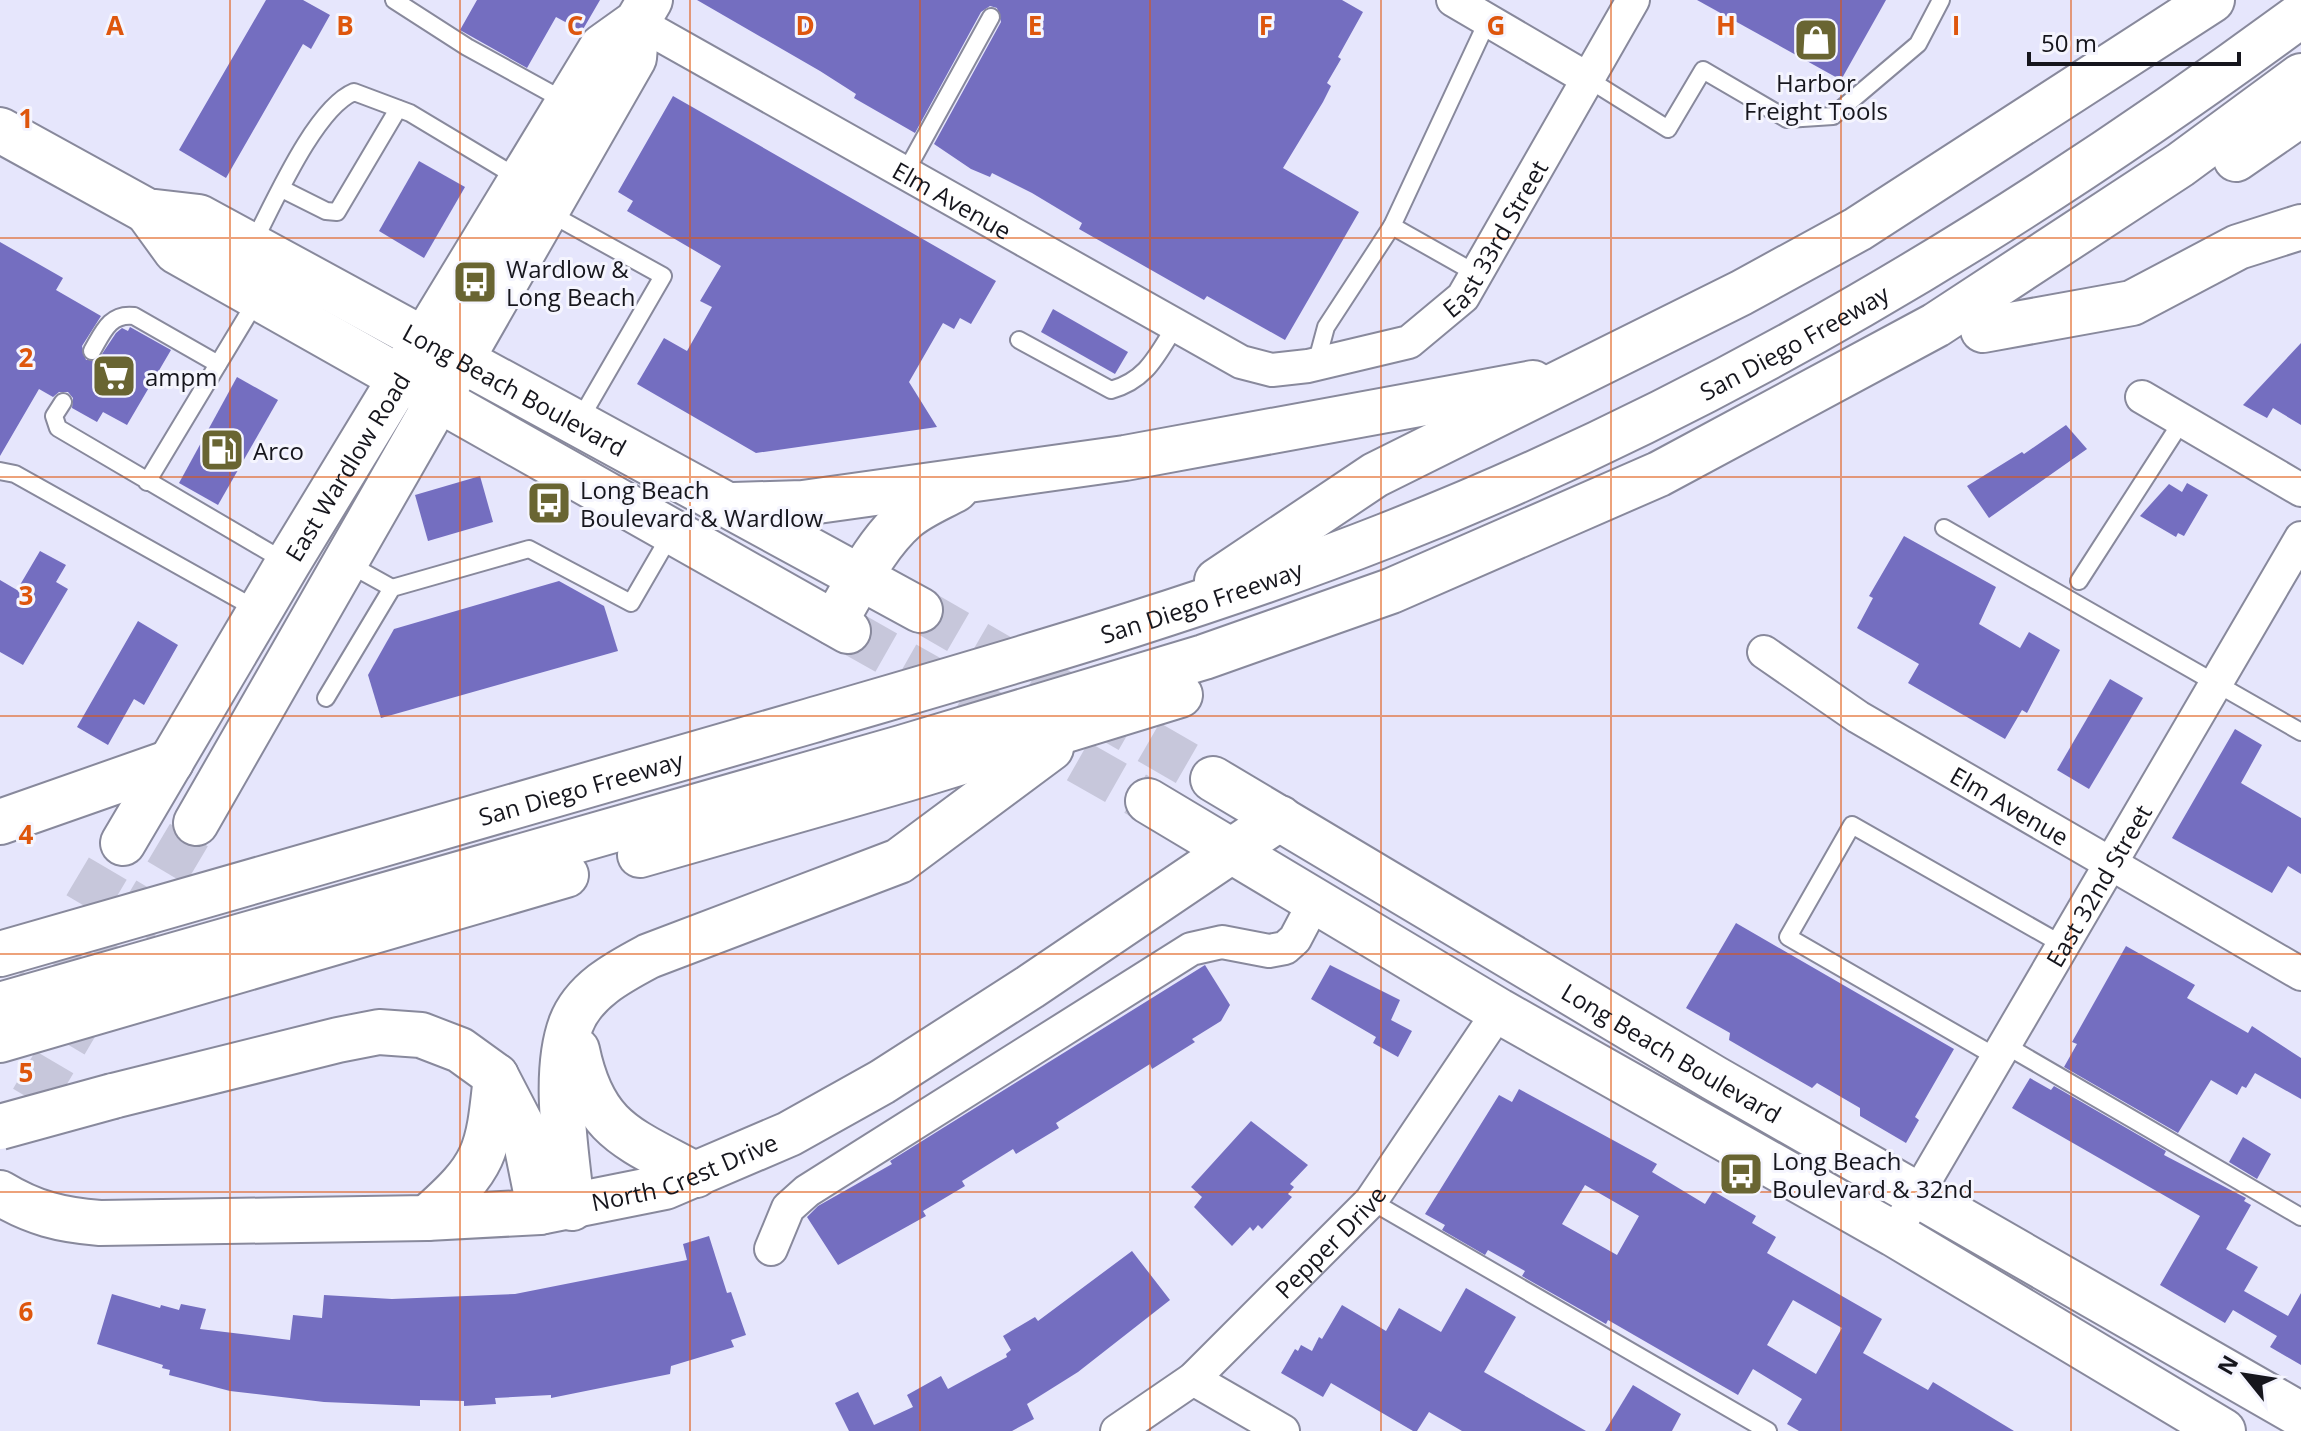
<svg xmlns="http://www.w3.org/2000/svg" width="2301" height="1431" font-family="'Open Sans',sans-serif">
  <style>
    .building { fill: #746ec0; fill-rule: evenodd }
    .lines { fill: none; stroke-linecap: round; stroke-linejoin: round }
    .secondary-tunnel { stroke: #c7c7db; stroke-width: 44; stroke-dasharray: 44 22; stroke-linecap: butt }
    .primary-tunnel { stroke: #c7c7db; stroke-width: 44; stroke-dasharray: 44 22; stroke-linecap: butt }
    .lane-casing { stroke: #88899c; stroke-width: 20 }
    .street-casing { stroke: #88899c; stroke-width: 36 }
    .secondary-casing { stroke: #88899c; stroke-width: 48 }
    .primary-casing { stroke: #88899c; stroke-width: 48 }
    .highway-casing { stroke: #88899c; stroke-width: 48 }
    .lane { stroke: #fff; stroke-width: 16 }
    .street { stroke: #fff; stroke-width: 32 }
    .secondary { stroke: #fff; stroke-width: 44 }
    .primary { stroke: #fff; stroke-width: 44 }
    .highway { stroke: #fff; stroke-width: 44 }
    .highway-bridge-casing { stroke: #88899c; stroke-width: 48; stroke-linecap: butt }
    .highway-bridge { stroke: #fff; stroke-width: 44 }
    .grid { fill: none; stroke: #de560d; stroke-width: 2; stroke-opacity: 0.55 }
    .labels { text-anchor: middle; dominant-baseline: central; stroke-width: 6; stroke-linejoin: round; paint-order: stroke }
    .poi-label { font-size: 24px; fill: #16161d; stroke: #f5f5fe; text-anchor: start }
    .street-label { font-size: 24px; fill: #16161d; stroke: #f5f5fe }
    .grid-label { font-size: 26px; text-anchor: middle; font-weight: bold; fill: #de560d; stroke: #f5f5fe; stroke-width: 6; stroke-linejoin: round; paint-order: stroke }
  </style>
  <rect width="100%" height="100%" fill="#e6e6fc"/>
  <!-- building -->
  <g class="building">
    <path d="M266 0H303L330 15 311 49 303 44 226 178 179 150Z"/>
    <path d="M477 0H600L582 31 556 17 527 68 460 30Z"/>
    <path d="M697 0H1342L1363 12 1338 57 1341 59 1327 83 1331 86 1323 102 1283 168 1359 212 1285 340 1207 296 1204 300 1079 229 1082 223 1032 193 992 173 990 177 971 169 934 144 1001 22 997 8 990 6 981 12 915 133 854 98 856 94 820 71Z"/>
    <path d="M1697 0H1886L1841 80Z"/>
    <path d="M673 96 996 281 971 324 960 318 954 329 943 323 909 382 937 427 756 453 637 384 664 338 687 351 712 307 700 301 721 266 627 211 633 201 618 192Z"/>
    <path d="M419 161 465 187 424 258 379 231Z"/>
    <path d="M0 242 63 278 56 290 101 316 82 346 86 360H98L116 333 122 328 128 331 130 327 171 350 127 425 103 412 97 422 72 408 73 398 68 392H59L53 397 39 389 0 456Z"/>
    <path d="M1053 309 1128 352 1115 374 1041 332Z"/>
    <path d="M2301 343V425L2273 408 2267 418 2243 405Z"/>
    <path d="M237 377 278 400 218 505 179 483Z"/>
    <path d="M2066 425 2087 449 1989 518 1967 486 2022 452 2024 454Z"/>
    <path d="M480 476 493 522 428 541 415 495Z"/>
    <path d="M2187 483 2208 495 2184 536 2178 533 2176 537 2140 516 2169 484 2182 492Z"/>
    <path d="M1904 536 1996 587 1979 624 2020 648 2029 632 2060 650 2027 713 2022 710 2005 739 1908 683 1919 664 1857 628 1873 598 1869 596Z"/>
    <path d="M40 551 66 565 56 582 68 589 23 665 0 652V580L17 590Z"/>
    <path d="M559 581 604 606 618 651 381 718 368 675 394 629Z"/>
    <path d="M138 621 178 645 144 705 134 699 108 745 77 727Z"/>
    <path d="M2110 679 2143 698 2089 789 2057 770Z"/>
    <path d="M2235 729 2262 745 2241 783 2301 818V874L2288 866 2272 893 2172 838Z"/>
    <path d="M1736 923 1954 1049 1915 1117 1919 1120 1906 1143 1860 1116V1108L1817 1083 1812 1088 1765 1061 1729 1040 1730 1033 1686 1008Z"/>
    <path d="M2126 946 2195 985 2187 998 2248 1033 2252 1026 2301 1058V1099L2255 1073 2246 1088 2242 1086 2237 1095 2211 1080 2178 1133 2064 1067 2077 1044 2072 1042Z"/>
    <path d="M1205 965 1230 1005 1221 1021 1192 1039 1195 1042 1152 1069 1150 1064 1056 1123 1059 1128 1016 1154 1013 1149 962 1181 965 1186 923 1211 926 1216 838 1265 807 1217 818 1206 892 1164 890 1161Z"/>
    <path d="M1330 965 1400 1000 1391 1020 1412 1031 1398 1057 1373 1043 1376 1037 1311 999Z"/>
    <path d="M2030 1078 2051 1090 2054 1086 2166 1151 2164 1155 2246 1198 2244 1201 2251 1205 2226 1249 2258 1267 2244 1291 2288 1316 2301 1293V1365L2270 1347 2277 1336 2233 1310 2225 1323 2160 1285 2200 1216 2012 1108Z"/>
    <path d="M1519 1089 1657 1164 1652 1172 1705 1204 1713 1191 1756 1216 1752 1223 1776 1237 1767 1253 1882 1319 1863 1353 1928 1390 1933 1382 2014 1431H1799L1787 1424 1802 1399 1753 1369 1738 1395 1608 1320 1606 1324 1522 1276 1525 1271 1488 1250 1485 1255 1442 1230 1445 1225 1425 1214 1499 1095 1512 1102ZM1585 1185 1639 1216 1617 1255 1562 1224ZM1793 1300 1842 1328 1816 1374 1767 1345Z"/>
    <path d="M1251 1121 1308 1165 1290 1184 1294 1187 1288 1194 1292 1197 1262 1229 1258 1225 1253 1231 1250 1227 1232 1246 1194 1207 1202 1197 1191 1187Z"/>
    <path d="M2243 1137 2271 1154 2257 1179 2229 1162Z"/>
    <path d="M709 1236 727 1293 731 1292 746 1335 731 1340 734 1347 671 1366 670 1374 551 1398V1395L495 1398 496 1404 464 1406V1401L420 1400V1406L324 1402 230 1391 169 1375 170 1370 162 1368 163 1365 97 1344 112 1294 160 1308 161 1305 179 1310 181 1304 206 1309 200 1329 290 1340 293 1315 322 1318 324 1295 392 1299 515 1294 687 1260 683 1244Z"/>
    <path d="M1132 1251 1170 1300 1078 1372 1027 1404 1034 1419 1012 1431H849L835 1403 858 1392 874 1425 913 1407 907 1395 941 1376 948 1389 1007 1357 1006 1354 1011 1350 1003 1336 1035 1317 1038 1321Z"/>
    <path d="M1466 1288 1516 1317 1484 1372 1586 1431H1462L1429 1412 1417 1431H1413L1331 1383 1323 1397 1281 1373 1295 1349 1298 1351 1301 1345 1312 1351 1319 1337 1322 1339 1342 1305 1386 1331 1399 1308 1441 1332Z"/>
    <path d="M1633 1385 1681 1414 1672 1431H1605Z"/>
  </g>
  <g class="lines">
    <!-- secondary-tunnel -->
    <g class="secondary-tunnel">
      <path d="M18 1020 123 843"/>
      <path d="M32 1100 196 823"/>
    </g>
    <!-- primary-tunnel -->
    <g class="primary-tunnel">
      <path d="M920 610 1213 779"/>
      <path d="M848 631 1148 801"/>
    </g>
    <!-- lane casing -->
    <g class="lane-casing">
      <g id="lane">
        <path d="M394 0 467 47 565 101"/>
        <path d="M1588 79 1668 129 1703 70 1787 119 1833 116 1918 44 1941 0"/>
        <path d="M905 173 991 17"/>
        <path d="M282 189 326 211 337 212 398 109"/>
        <path d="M549 213 663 276 579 421"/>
        <path d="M253 243C274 203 315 108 354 92L410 113 520 179"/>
        <path d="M1477 274 1392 226 1488 20"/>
        <path d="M1019 340 1111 390C1147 380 1157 355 1176 325"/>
        <path d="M92 351C103 332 110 313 134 316L218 364"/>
        <path d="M1316 364 1326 327 1392 226"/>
        <path d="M63 402 54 416 58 428 286 562"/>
        <path d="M0 471 15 474 258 610"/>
        <path d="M147 482 258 298"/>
        <path d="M1944 528 2301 732"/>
        <path d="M347 563 392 588"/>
        <path d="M2079 581 2182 421"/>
        <path d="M326 698 392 588 529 549 631 603 671 534"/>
        <path d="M2005 1045 2301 1217"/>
        <path d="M1998 1058 1788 937 1852 825 2063 945"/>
        <path d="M1371 1201 1768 1431"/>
      </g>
    </g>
    <!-- street casing -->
    <g class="street-casing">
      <g id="street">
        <path d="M1453 0 1588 79"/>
        <path id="s1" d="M637 22 1241 362 1272 370 1308 366 1409 342 1463 297 1633 0"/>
        <path d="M2142 397 2301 490"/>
        <path id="s2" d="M1764 652 1858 717 2301 974"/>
        <path id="s3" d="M1894 1234 2301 538"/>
        <path d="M771 1249 788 1208 807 1191 1191 949 1222 942 1269 951 1285 948 1295 939 1315 901"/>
        <path d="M1193 1379 1283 1431"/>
        <path id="s4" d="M1117 1431 1193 1379 1371 1201 1499 1011"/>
      </g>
    </g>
    <!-- secondary casing -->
    <g class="secondary-casing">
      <g id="secondary">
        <path d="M196 823 634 58 637 22"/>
        <path id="s5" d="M123 843 288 563 602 47 637 22 650 0"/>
        <path id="s6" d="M0 1193C33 1213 61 1220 100 1223L427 1218 540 1212 665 1187 789 1134 882 1082 1030 987 1280 818"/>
      </g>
    </g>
    <!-- primary casing -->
    <g class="primary-casing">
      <g id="primary">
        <path id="s7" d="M0 130 147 211 199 217 920 610"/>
        <path d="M147 211 176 251 848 631"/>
        <path id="s8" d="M1213 779 1714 1078 2301 1415"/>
        <path d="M1148 801 1499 1011 1894 1234 2223 1431"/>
      </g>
    </g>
    <!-- highway casing -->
    <g class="highway-casing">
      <g id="highway">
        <path d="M2236 159 2301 114"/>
        <path d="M1983 330 2132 303 2238 247 2301 227"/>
        <path d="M733 505 803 503 1125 458 1533 383"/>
        <path d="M1217 581 1375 475 1741 293 1858 229 2212 0"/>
        <path d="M834 623C855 588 875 545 906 518 920 506 940 498 956 489"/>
        <path d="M0 822 171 762"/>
        <path d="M640 855 906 779 1180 695"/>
        <path id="s9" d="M0 954C270 876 540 800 810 721 1004 664 1197 610 1385 536 1715 407 2017 224 2301 15"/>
        <path d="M0 1005 901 748 1204 657 1391 591 1659 474 1936 325 2180 165 2301 76"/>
        <path d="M0 1040 566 875"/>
        <path d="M577 1050C594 1131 629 1138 696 1175"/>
        <path d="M113 1096 338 1040 379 1032 421 1035 460 1050 496 1076 523 1128 540 1212"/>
        <path d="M572 1208C567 1154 552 1075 571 1024 584 990 619 972 649 956L899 861 1051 748"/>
        <path d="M427 1218C486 1166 488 1154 496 1076"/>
      </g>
    </g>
    <!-- lane -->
    <use href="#lane" class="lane"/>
    <!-- street -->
    <use href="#street" class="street"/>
    <!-- secondary -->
    <use href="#secondary" class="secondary"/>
    <!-- primary -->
    <use href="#primary" class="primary"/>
    <!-- highway -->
    <use href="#highway" class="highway"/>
    <!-- highway-bridge casing -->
    <g class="highway-bridge-casing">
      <path id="highway-bridge" d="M0 1127 113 1096"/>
    </g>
    <!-- highway-bridge -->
    <use href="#highway-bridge" class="highway-bridge"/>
  </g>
  <!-- grid -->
  <path class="grid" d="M230 0V1431M460 0V1431M690 0V1431M920 0V1431M1150 0V1431M1381 0V1431M1611 0V1431M1841 0V1431M2071 0V1431M0 238H2301M0 477H2301M0 716H2301M0 954H2301M0 1192H2301"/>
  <!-- icons -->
  <defs>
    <g id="shop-square" transform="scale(2.3)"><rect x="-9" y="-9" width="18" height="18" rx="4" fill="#696532" stroke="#f5f5fe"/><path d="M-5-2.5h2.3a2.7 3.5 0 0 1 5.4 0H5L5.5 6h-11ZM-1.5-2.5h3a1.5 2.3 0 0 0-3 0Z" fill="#fff"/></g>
    <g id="bus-square" transform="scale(2.3)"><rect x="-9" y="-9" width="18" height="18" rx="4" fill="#696532" stroke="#f5f5fe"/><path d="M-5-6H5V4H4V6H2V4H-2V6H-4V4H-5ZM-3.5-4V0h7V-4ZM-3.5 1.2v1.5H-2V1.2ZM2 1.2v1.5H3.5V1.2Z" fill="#fff"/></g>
    <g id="supermarket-square" transform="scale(2.3)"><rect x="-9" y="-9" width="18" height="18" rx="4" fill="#696532" stroke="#f5f5fe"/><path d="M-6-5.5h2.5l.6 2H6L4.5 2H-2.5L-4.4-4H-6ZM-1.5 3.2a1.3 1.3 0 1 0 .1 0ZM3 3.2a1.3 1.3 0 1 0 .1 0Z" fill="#fff"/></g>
    <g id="fuel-square" transform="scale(2.3)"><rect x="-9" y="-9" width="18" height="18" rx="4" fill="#696532" stroke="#f5f5fe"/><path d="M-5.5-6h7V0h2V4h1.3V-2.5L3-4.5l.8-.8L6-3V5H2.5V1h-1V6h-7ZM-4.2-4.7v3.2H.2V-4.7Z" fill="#fff"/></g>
  </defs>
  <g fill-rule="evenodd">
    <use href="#shop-square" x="1816" y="40"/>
    <use href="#bus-square" x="475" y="282"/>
    <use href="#supermarket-square" x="114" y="376"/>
    <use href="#fuel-square" x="222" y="450"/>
    <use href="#bus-square" x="549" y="503"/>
    <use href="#bus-square" x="1741" y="1174"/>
  </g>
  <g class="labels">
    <!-- poi labels -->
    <g class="poi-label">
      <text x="1816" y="82" text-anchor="middle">Harbor<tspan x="1816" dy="28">Freight Tools</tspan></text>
      <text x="506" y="268">Wardlow &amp;<tspan x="506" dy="28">Long Beach</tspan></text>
      <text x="145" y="376">ampm</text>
      <text x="253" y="450">Arco</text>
      <text x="580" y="489">Long Beach<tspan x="580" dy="28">Boulevard &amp; Wardlow</tspan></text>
      <text x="1772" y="1160">Long Beach<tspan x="1772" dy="28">Boulevard &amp; 32nd</tspan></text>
    </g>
    <!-- street labels -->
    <g class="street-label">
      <text stroke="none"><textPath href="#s1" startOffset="362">Elm Avenue</textPath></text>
      <text stroke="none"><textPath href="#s1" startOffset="1002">East 33rd Street</textPath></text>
      <text stroke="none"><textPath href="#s9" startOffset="1900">San Diego Freeway</textPath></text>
      <text stroke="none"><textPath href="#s7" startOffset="580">Long Beach Boulevard</textPath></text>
      <text stroke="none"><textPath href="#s5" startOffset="438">East Wardlow Road</textPath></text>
      <text stroke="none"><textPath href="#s9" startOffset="1252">San Diego Freeway</textPath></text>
      <text stroke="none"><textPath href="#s9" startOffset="604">San Diego Freeway</textPath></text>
      <text stroke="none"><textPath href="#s2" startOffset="290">Elm Avenue</textPath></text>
      <text stroke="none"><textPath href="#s3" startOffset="404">East 32nd Street</textPath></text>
      <text stroke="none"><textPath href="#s8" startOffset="534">Long Beach Boulevard</textPath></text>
      <text stroke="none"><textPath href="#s6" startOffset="696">North Crest Drive</textPath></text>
      <text stroke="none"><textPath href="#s4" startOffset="286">Pepper Drive</textPath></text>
    </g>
  </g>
  <g class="grid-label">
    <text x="115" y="35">A</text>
    <text x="345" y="35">B</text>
    <text x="575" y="35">C</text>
    <text x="805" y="35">D</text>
    <text x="1035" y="35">E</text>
    <text x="1266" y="35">F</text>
    <text x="1496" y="35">G</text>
    <text x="1726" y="35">H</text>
    <text x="1956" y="35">I</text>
    <text x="26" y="128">1</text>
    <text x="26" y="367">2</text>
    <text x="26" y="605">3</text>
    <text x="26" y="844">4</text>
    <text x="26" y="1082">5</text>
    <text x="26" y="1321">6</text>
  </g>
  <!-- north arrow -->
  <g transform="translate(2245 1375) rotate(300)" stroke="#f5f5fe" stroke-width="6" paint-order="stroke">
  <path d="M0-6L14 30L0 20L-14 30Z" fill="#16161d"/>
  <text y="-12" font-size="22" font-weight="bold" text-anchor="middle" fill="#16161d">N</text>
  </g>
  <!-- scale -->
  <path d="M2029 52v12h210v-12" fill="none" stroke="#16161d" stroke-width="4"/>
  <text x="2041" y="52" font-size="24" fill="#16161d" stroke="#f5f5fe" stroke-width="6" paint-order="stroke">50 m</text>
</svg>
